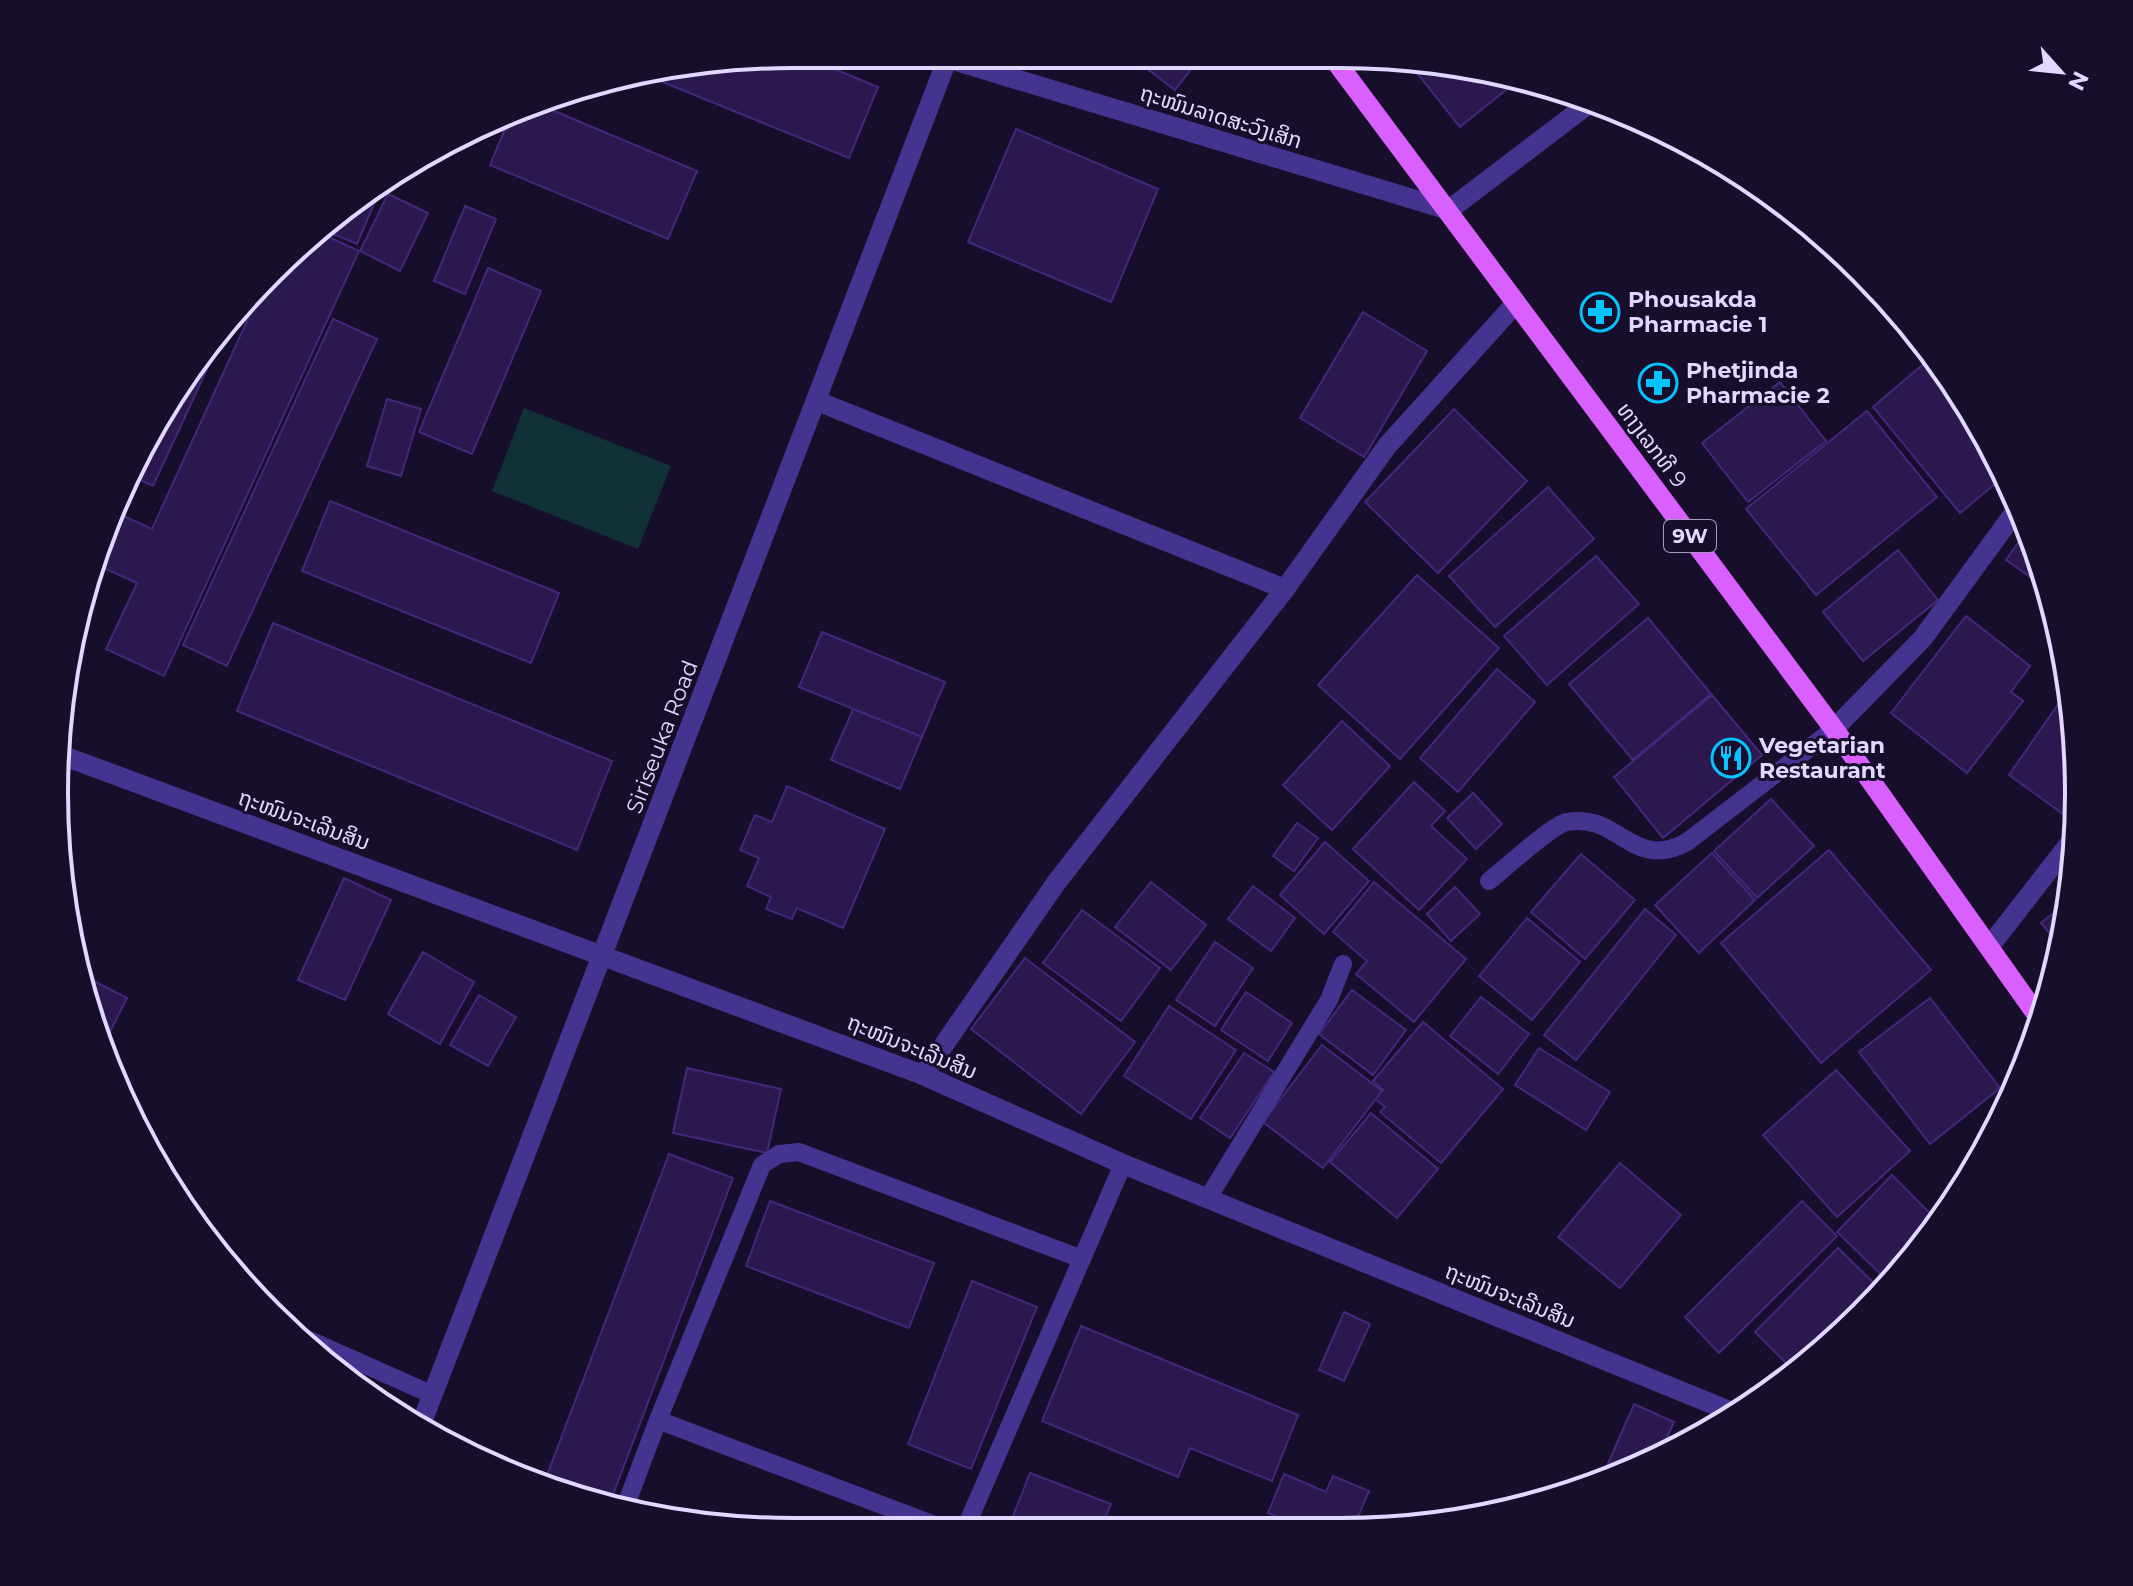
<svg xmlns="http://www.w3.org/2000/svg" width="2133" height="1586" font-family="Montserrat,'Noto Sans Lao',sans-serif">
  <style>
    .green { fill: #103236 }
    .building { fill: #2a184e; stroke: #44277c; stroke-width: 2 }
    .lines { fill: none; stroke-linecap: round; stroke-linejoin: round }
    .service { stroke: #44348f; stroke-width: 18 }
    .minor { stroke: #44348f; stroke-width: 20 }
    .tertiary { stroke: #44348f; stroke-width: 20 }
    .primary { stroke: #d95fff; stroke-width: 20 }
    .labels { text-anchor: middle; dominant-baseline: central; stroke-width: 6; stroke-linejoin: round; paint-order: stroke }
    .shield { fill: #170e2b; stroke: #a59bbf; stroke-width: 2 }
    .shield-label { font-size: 20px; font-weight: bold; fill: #e2d8ff }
    .street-label { font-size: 22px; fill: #e2d8ff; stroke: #170e2b }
    .poi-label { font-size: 22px; font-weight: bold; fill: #e2d8ff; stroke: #170e2b; text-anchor: start }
    .rim { fill: none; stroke: #e2d8ff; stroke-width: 4 }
  </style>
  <rect width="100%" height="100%" fill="#170e2b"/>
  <!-- green -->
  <path class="green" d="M524 408 671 466 638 549 492 491Z"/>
  <!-- building -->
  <g class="building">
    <path d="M798 54 878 87 849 158 643 74Z"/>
    <path d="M1129 55H1202L1175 90Z"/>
    <path d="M1406 59 1512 76 1517 81 1460 127Z"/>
    <path d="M540 105 697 171 668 239 490 165 510 117Z"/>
    <path d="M1016 129 1158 189 1111 302 968 242Z"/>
    <path d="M382 185 357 244 324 230Z"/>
    <path d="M388 194 428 213 400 271 360 251Z"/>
    <path d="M465 206 496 219 465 294 434 281Z"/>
    <path d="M320 233 359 251 164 676 106 649 137 583 97 565 115 512 152 529 269 273Z"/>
    <path d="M488 268 541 291 472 454 419 432Z"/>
    <path d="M1363 312 1427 351 1364 457 1300 418Z"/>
    <path d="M333 319 377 339 227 666 183 645Z"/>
    <path d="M220 341 153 486 127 474 130 466Z"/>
    <path d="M1926 362 1975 422 2006 475 1960 513 1873 407Z"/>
    <path d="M1780 382 1826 441 1748 502 1702 443Z"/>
    <path d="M387 399 421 409 401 476 367 466Z"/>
    <path d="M1454 409 1527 481 1438 573 1365 502Z"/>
    <path d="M1867 411 1937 497 1816 595 1746 509Z"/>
    <path d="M1548 487 1594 539 1495 627 1449 576Z"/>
    <path d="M330 501 559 593 531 663 302 571Z"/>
    <path d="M2027 530 2049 590 2006 560Z"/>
    <path d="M1898 550 1938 600 1863 661 1823 612Z"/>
    <path d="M1596 556 1639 604 1547 685 1504 636Z"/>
    <path d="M1417 575 1499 648 1400 759 1318 685Z"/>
    <path d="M1966 616 2030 666 2011 692 2023 701 1967 773 1891 713Z"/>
    <path d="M1648 618 1711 694 1633 760 1569 684Z"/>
    <path d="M273 623 612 761 577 850 237 711Z"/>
    <path d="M822 632 945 682 922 737 799 687Z"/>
    <path d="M1497 669 1535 702 1458 792 1420 758Z"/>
    <path d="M2068 690 2077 745 2076 795 2063 814 2009 775Z"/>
    <path d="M1712 695 1762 755 1663 838 1614 777Z"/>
    <path d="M853 709 922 737 900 789 831 760Z"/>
    <path d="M1342 721 1390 766 1332 830 1283 785Z"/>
    <path d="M1414 782 1445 811 1431 826 1467 859 1419 910 1353 849Z"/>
    <path d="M787 786 885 829 843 928 797 908 792 919 766 909 771 897 747 886 759 858 740 850 755 815 772 822Z"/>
    <path d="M1473 793 1502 824 1476 849 1447 818Z"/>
    <path d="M1771 799 1814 846 1757 898 1714 851Z"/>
    <path d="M1297 823 1318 838 1294 871 1273 856Z"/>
    <path d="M1325 842 1369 881 1324 934 1280 895Z"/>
    <path d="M1829 850 1931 970 1821 1063 1721 943Z"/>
    <path d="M1712 853 1755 900 1699 953 1655 905Z"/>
    <path d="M1581 854 1635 900 1585 959 1531 912Z"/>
    <path d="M344 878 391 900 345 1000 298 980Z"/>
    <path d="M1151 882 1206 925 1171 970 1115 927Z"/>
    <path d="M1374 882 1466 959 1414 1022 1356 974 1367 961 1333 932Z"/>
    <path d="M1253 886 1295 918 1271 951 1228 919Z"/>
    <path d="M1455 887 1480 914 1451 941 1427 914Z"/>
    <path d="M2071 899 2060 946 2041 923Z"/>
    <path d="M1645 909 1676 935 1576 1060 1544 1035Z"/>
    <path d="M1082 910 1160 968 1121 1021 1043 963Z"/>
    <path d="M1527 918 1580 962 1532 1020 1479 976Z"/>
    <path d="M1215 942 1253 968 1215 1026 1176 1000Z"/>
    <path d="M423 952 474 982 440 1044 388 1014Z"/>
    <path d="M1025 958 1135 1042 1081 1114 971 1029Z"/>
    <path d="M82 975 127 998 102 1047 93 1031Z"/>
    <path d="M1352 990 1406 1030 1373 1075 1319 1034Z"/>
    <path d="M1246 992 1292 1023 1268 1061 1221 1030Z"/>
    <path d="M479 995 516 1017 488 1066 450 1045Z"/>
    <path d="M1481 997 1529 1034 1498 1074 1450 1036Z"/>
    <path d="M1930 998 2000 1088 1930 1144 1859 1052Z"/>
    <path d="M1169 1006 1236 1050 1191 1119 1124 1076Z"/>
    <path d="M1423 1022 1503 1089 1441 1163 1380 1112 1385 1107 1375 1099 1383 1090 1373 1081Z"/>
    <path d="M1322 1045 1382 1091 1323 1168 1263 1122Z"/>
    <path d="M1539 1048 1610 1092 1586 1130 1515 1085Z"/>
    <path d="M1244 1053 1274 1072 1230 1138 1200 1118Z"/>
    <path d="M687 1068 781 1089 767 1153 673 1133Z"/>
    <path d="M1836 1070 1910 1151 1837 1217 1763 1135Z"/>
    <path d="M1371 1113 1438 1169 1397 1218 1330 1162Z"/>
    <path d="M669 1154 733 1178 608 1508 601 1507 544 1483Z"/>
    <path d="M1620 1163 1681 1215 1620 1288 1558 1237Z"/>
    <path d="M1892 1175 1938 1221 1891 1284 1837 1232Z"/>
    <path d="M770 1201 934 1263 909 1328 746 1266Z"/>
    <path d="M1802 1201 1837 1236 1719 1353 1685 1317Z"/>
    <path d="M1838 1248 1883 1292 1796 1373 1755 1332Z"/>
    <path d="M972 1281 1037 1307 971 1469 908 1444Z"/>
    <path d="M1344 1312 1370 1324 1344 1381 1319 1370Z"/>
    <path d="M1081 1326 1298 1415 1272 1481 1190 1448 1178 1477 1042 1421Z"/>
    <path d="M1634 1404 1674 1422 1659 1455 1622 1476 1600 1482Z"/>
    <path d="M1030 1473 1111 1504 1101 1528 1008 1529Z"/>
    <path d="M1284 1474 1326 1492 1333 1476 1369 1491 1354 1526 1300 1527 1268 1513Z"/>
  </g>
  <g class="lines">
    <!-- service -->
    <g class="service">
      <path d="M1489 881C1503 870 1553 824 1567 822 1619 812 1632 872 1687 842L1834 729"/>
      <path d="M1208 1198 1329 1000 1343 964"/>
      <path d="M289 1331 433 1395"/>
      <path d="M658 1420 762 1165 779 1154 799 1152 1082 1259"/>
      <path d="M624 1510 658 1420 945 1529"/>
      <path d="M965 1529 1123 1164"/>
    </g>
    <!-- minor -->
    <g class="minor">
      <path d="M1449 210 1587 105"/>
      <path d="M817 401 1285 589"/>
      <path d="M1834 729 1923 638 2018 508"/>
      <path d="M61 755 923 1075 1123 1164 1732 1412"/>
      <path d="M1989 947 2074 838"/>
      <path d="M923 1075 1056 883 1285 589 1387 446 1516 303"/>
      <path d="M419 1430 947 60"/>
    </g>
    <!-- tertiary -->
    <path class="tertiary" d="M933 54 1449 210"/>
    <!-- primary -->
    <path class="primary" d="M1331 55 1834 729 2042 1022"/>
  </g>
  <!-- icons -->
  <defs>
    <g id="pharmacy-ring" transform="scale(2)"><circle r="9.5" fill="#170e2b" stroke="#04c3ff" stroke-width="1.5"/><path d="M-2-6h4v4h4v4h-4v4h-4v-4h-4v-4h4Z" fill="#04c3ff"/></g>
    <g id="restaurant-ring" transform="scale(2)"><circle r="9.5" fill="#170e2b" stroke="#04c3ff" stroke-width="1.5"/><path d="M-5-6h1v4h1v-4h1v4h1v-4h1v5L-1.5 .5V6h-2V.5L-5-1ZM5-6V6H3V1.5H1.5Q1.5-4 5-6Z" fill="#04c3ff"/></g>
  </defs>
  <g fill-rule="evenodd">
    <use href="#pharmacy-ring" x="1600" y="312"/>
    <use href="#pharmacy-ring" x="1658" y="383"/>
    <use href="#restaurant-ring" x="1731" y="758"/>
  </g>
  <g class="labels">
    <!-- shield labels -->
    <rect class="shield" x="1664" y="520" width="52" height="32" rx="6"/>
    <g class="shield-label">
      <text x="1690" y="536">9W</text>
    </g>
    <!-- street labels -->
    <g class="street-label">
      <text transform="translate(1221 117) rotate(17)">ຖະໜົນລາດສະວົງເສິກ</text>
      <text transform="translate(1652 445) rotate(53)">ທາງເລກທີ 9</text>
      <text transform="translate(662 737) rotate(-69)">Siriseuka Road</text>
      <text transform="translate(304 820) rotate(20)">ຖະໜົນຈະເລີນສິນ</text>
      <text transform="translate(912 1047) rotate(22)">ຖະໜົນຈະເລີນສິນ</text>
      <text transform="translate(1510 1296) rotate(22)">ຖະໜົນຈະເລີນສິນ</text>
    </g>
    <!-- poi labels -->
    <g class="poi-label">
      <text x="1628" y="299">Phousakda<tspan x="1628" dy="25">Pharmacie 1</tspan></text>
      <text x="1686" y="370">Phetjinda<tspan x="1686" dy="25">Pharmacie 2</tspan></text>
      <text x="1759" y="745">Vegetarian<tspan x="1759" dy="25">Restaurant</tspan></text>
    </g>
  </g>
  <!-- crop -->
  <path d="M0 0H2133V1586H0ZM793 68H1340A725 725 0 0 1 2065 793V793A725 725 0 0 1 1340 1518H793A725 725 0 0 1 68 793V793A725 725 0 0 1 793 68Z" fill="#170e2b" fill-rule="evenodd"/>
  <path class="rim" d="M793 68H1340A725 725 0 0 1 2065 793V793A725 725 0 0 1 1340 1518H793A725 725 0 0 1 68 793V793A725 725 0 0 1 793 68Z"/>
  <!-- north arrow -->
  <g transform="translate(2061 72) rotate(117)" stroke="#170e2b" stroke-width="6" paint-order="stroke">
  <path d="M0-6L14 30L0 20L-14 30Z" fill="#e2d8ff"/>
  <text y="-12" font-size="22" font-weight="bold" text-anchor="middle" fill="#e2d8ff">N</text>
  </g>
</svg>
